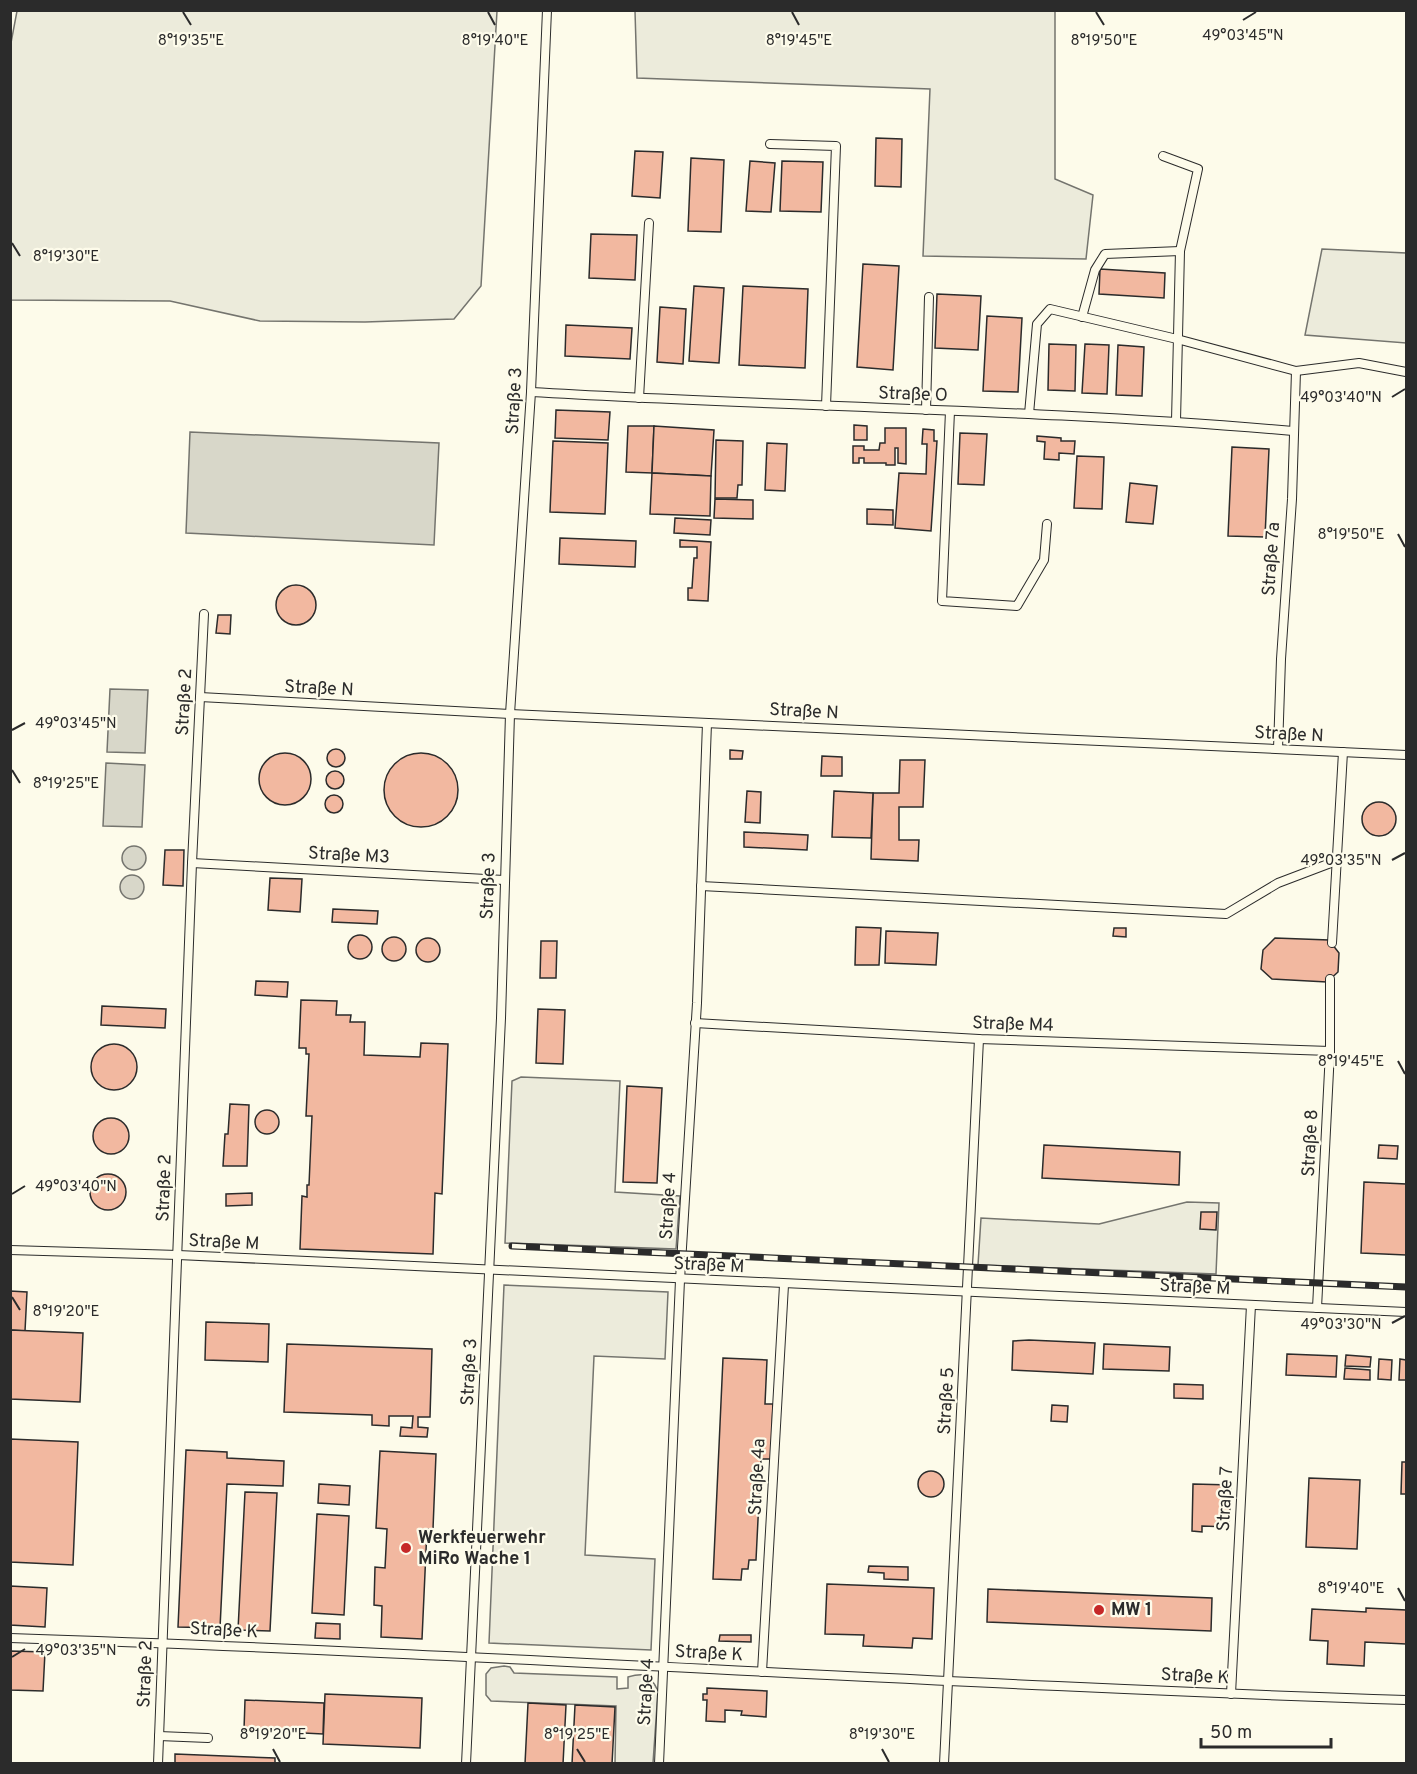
<svg xmlns="http://www.w3.org/2000/svg" width="1417" height="1774" font-family="Overpass,sans-serif">
  <style>
    .green { fill: #ecebdb; stroke: #74746e; stroke-width: 1.5 }
    .water { fill: #d8d7c9; stroke: #74746e; stroke-width: 1.5 }
    .building { fill: #f2b8a0; stroke: #2b2b2b; stroke-width: 1.5 }
    .lines { fill: none; stroke-linecap: round; stroke-linejoin: round }
    .service-casing { stroke: #2b2b2b; stroke-width: 10 }
    .service { stroke: #fdfbea; stroke-width: 8 }
    .rail-casing { stroke: #2b2b2b; stroke-width: 7 }
    .rail { stroke: #fdfbea; stroke-width: 4.5; stroke-dasharray: 14; stroke-linecap: butt }
    .ticks { fill: none; stroke: #2b2b2b; stroke-width: 2 }
    .poi-dot { fill: #c62828; stroke: #fdfbea; stroke-width: 2 }
    .labels { text-anchor: middle; dominant-baseline: central; stroke-width: 4.5; stroke-linejoin: round; paint-order: stroke }
    .street-label { font-size: 18px; fill: #2b2b2b; stroke: #fdfbea }
    .poi-label { font-size: 18px; font-weight: bold; fill: #2b2b2b; stroke: #fdfbea; text-anchor: start }
    .ticks-label { font-size: 15px; text-anchor: middle; fill: #2b2b2b; stroke: #fdfbea; stroke-width: 4.5; stroke-linejoin: round; paint-order: stroke }
  </style>
  <rect width="100%" height="100%" fill="#fdfbea"/>
  <!-- green -->
  <g class="green">
    <path d="M17 11H497L481 286 454 319 365 322 260 321 170 301 11 300 10 48Z"/>
    <path d="M635 11H1055V179L1093 195 1086 259 923 256 930 89 637 78Z"/>
    <path d="M1322 249 1406 253V343L1305 335Z"/>
    <path d="M521 1077 620 1081 615 1192 680 1196 676 1249 505 1243 512 1081Z"/>
    <path d="M1187 1202 1219 1203 1216 1274 978 1265 981 1218 1099 1224Z"/>
    <path d="M504 1285 668 1292 665 1359 594 1356 585 1555 655 1559 651 1650 489 1643Z"/>
    <path d="M504 1666 510 1667 514 1673 617 1677V1689L628 1688V1677C645 1672 650 1674 658 1691L653 1763H615L616 1706 491 1701 486 1695V1674L491 1668Z"/>
  </g>
  <!-- water -->
  <g class="water">
    <path d="M190 432 439 443 434 545 186 533Z"/>
    <path d="M110 689 148 690 145 753 107 752Z"/>
    <path d="M106 763 145 765 142 827 103 826Z"/>
    <circle cx="134" cy="858" r="12"/>
    <circle cx="132" cy="887" r="12"/>
  </g>
  <!-- building -->
  <g class="building">
    <path d="M876 138 902 139 901 187 875 186Z"/>
    <path d="M635 151 663 152 660 198 632 196Z"/>
    <path d="M691 158 724 160 721 232 688 231Z"/>
    <path d="M750 161 775 163 771 212 746 211Z"/>
    <path d="M782 161 823 162 821 212 780 211Z"/>
    <path d="M591 234 637 235 635 280 589 278Z"/>
    <path d="M863 264 899 266 893 370 857 367Z"/>
    <path d="M1100 269 1165 273 1164 298 1099 294Z"/>
    <path d="M694 286 724 288 719 363 689 361Z"/>
    <path d="M743 286 808 289 805 368 739 365Z"/>
    <path d="M937 294 981 296 978 350 935 348Z"/>
    <path d="M660 307 686 309 683 364 657 362Z"/>
    <path d="M987 316 1022 318 1018 392 983 391Z"/>
    <path d="M566 325 632 328 630 359 565 356Z"/>
    <path d="M1049 344 1076 345 1075 391 1048 390Z"/>
    <path d="M1085 344 1109 345 1107 394 1082 393Z"/>
    <path d="M1118 345 1144 347 1142 396 1116 395Z"/>
    <path d="M556 410 610 412 608 440 555 438Z"/>
    <path d="M854 425 867 426V440H854Z"/>
    <path d="M628 426H654L652 473 626 472Z"/>
    <path d="M654 426 714 430 711 476 652 473Z"/>
    <path d="M885 428H906V464L898 463V448H895V465H886V463H864V458H859V463H853V446H864V450H879L880 443H885Z"/>
    <path d="M923 429 934 430V441H937L931 531 895 528 899 473 926 474 927 444H922Z"/>
    <path d="M960 433 987 434 984 485 958 484Z"/>
    <path d="M1037 436 1061 438V441H1075L1074 454 1059 453V460L1044 459 1045 442 1037 441Z"/>
    <path d="M716 440 743 441 742 485H738L737 498H715Z"/>
    <path d="M553 441 608 443 605 514 550 512Z"/>
    <path d="M767 443 787 444 785 491 765 490Z"/>
    <path d="M1232 447 1269 449 1265 537 1228 536Z"/>
    <path d="M1077 456 1104 457 1102 509 1074 508Z"/>
    <path d="M652 473 711 476 710 516 650 514Z"/>
    <path d="M1130 483 1157 486 1153 524 1126 522Z"/>
    <path d="M715 499 753 500V519L714 518Z"/>
    <path d="M867 509 893 510V525L867 524Z"/>
    <path d="M675 518 711 520 710 535 674 533Z"/>
    <path d="M560 538 636 541 635 567 559 564Z"/>
    <path d="M680 540 711 542 708 601 688 600V588H692L694 558H697V547H680Z"/>
    <circle cx="296" cy="605" r="20"/>
    <path d="M218 615H231L230 634 216 633Z"/>
    <circle cx="336" cy="758" r="9"/>
    <path d="M730 750 743 751 742 759H730Z"/>
    <circle cx="285" cy="779" r="26"/>
    <circle cx="421" cy="790" r="37"/>
    <path d="M822 756 842 757V776H821Z"/>
    <path d="M900 760H925L923 807H899V840H919L918 861 871 859 873 793H899Z"/>
    <circle cx="335" cy="780" r="9"/>
    <path d="M747 791 761 792 760 823 745 822Z"/>
    <path d="M834 791 873 793 871 838 832 837Z"/>
    <circle cx="334" cy="804" r="9"/>
    <circle cx="1379" cy="819" r="17"/>
    <path d="M744 832 808 835 807 850 744 847Z"/>
    <path d="M165 850H184L183 886 163 885Z"/>
    <path d="M270 878 302 879 300 912 268 910Z"/>
    <path d="M333 909 378 911 377 924 332 922Z"/>
    <path d="M856 927 881 928 879 965H855Z"/>
    <path d="M1114 928H1126V937L1113 936Z"/>
    <path d="M886 931 938 933 936 965 885 963Z"/>
    <circle cx="360" cy="947" r="12"/>
    <circle cx="394" cy="949" r="12"/>
    <circle cx="428" cy="950" r="12"/>
    <path d="M1275 938 1329 940 1339 953 1338 972 1327 982 1272 979 1261 969 1263 950Z"/>
    <path d="M541 941H557L556 978H540Z"/>
    <path d="M256 981 288 982 287 997 255 995Z"/>
    <path d="M301 1000 337 1001 336 1015H351L350 1022H365L364 1055 420 1057 421 1043 448 1044 442 1194 435 1193 433 1254 300 1249 302 1196 307 1197V1185H309L312 1116H306L309 1054H306V1048H299Z"/>
    <path d="M102 1006 166 1009 165 1028 101 1025Z"/>
    <path d="M538 1009 565 1010 563 1064 536 1063Z"/>
    <circle cx="114" cy="1067" r="23"/>
    <path d="M627 1086 662 1088 657 1183 623 1182Z"/>
    <path d="M230 1104 249 1105 247 1166H223L225 1134H228Z"/>
    <circle cx="267" cy="1122" r="12"/>
    <circle cx="111" cy="1136" r="18"/>
    <path d="M1044 1145 1180 1152 1179 1185 1042 1178Z"/>
    <path d="M1379 1145 1398 1146 1397 1159 1378 1158Z"/>
    <circle cx="108" cy="1192" r="18"/>
    <path d="M1364 1182 1406 1184V1255L1361 1253Z"/>
    <path d="M252 1193V1205L226 1206V1194Z"/>
    <path d="M1201 1212H1217L1216 1230 1200 1229Z"/>
    <path d="M10 1291 27 1292 25 1331 10 1330Z"/>
    <path d="M206 1322 269 1324 268 1362 205 1360Z"/>
    <path d="M10 1330 83 1333 80 1402 10 1399Z"/>
    <path d="M1029 1340 1095 1343 1093 1374 1012 1370 1013 1341Z"/>
    <path d="M287 1344 432 1349 430 1417H418V1427L428 1428 427 1437 400 1436 401 1427 412 1428 413 1416H389V1426L372 1425V1415L284 1412Z"/>
    <path d="M1104 1344 1170 1347 1169 1371 1103 1369Z"/>
    <path d="M1287 1354 1337 1356 1336 1377 1286 1375Z"/>
    <path d="M1346 1355 1371 1357 1370 1367 1345 1366Z"/>
    <path d="M723 1358 767 1360 765 1404H773L771 1459H761L756 1560H749L748 1569H742L741 1580 713 1579Z"/>
    <path d="M1379 1359 1392 1360 1391 1380 1378 1379Z"/>
    <path d="M1400 1359 1406 1360V1380H1399Z"/>
    <path d="M1345 1368 1370 1370V1380L1344 1379Z"/>
    <path d="M1174 1384 1203 1385V1399L1174 1398Z"/>
    <path d="M1052 1405 1068 1406 1067 1422 1051 1421Z"/>
    <path d="M10 1439 78 1442 73 1565 10 1562Z"/>
    <path d="M186 1450 227 1452V1458L284 1461 283 1486 227 1484 220 1628 178 1627Z"/>
    <path d="M380 1451 436 1454 433 1529H427L422 1639 381 1637 382 1606 374 1605 375 1567 385 1568 387 1529 376 1528Z"/>
    <path d="M1402 1462H1406V1494H1401Z"/>
    <circle cx="931" cy="1484" r="13"/>
    <path d="M1309 1478 1360 1480 1357 1549 1306 1547Z"/>
    <path d="M319 1484 350 1486 349 1505 318 1503Z"/>
    <path d="M1193 1484 1231 1485 1229 1527 1202 1526V1532L1192 1531Z"/>
    <path d="M245 1492 277 1493 270 1631 238 1630Z"/>
    <path d="M317 1514 349 1516 344 1615 312 1613Z"/>
    <path d="M869 1566 908 1567V1580L884 1579V1573L868 1572Z"/>
    <path d="M827 1584 934 1588 932 1639 913 1638 912 1648 863 1646 864 1635 825 1634Z"/>
    <path d="M10 1586 47 1588 45 1627 10 1625Z"/>
    <path d="M988 1589 1212 1598 1211 1631 987 1622Z"/>
    <path d="M1366 1608 1406 1610V1644L1365 1642 1364 1666 1327 1664 1328 1641 1310 1640 1312 1609 1366 1612Z"/>
    <path d="M316 1623 340 1624V1639L315 1638Z"/>
    <path d="M720 1635H751V1642L719 1641Z"/>
    <path d="M10 1651 45 1652 43 1691 10 1690Z"/>
    <path d="M707 1688 767 1691 766 1717 741 1715 742 1711 725 1710V1722L706 1721 707 1700H703V1694H707Z"/>
    <path d="M325 1694 422 1698 420 1748 323 1744Z"/>
    <path d="M245 1700 324 1703 323 1734 244 1730Z"/>
    <path d="M528 1703 566 1705 563 1764H525Z"/>
    <path d="M575 1705 615 1707 612 1764H572Z"/>
    <path d="M175 1754 275 1758V1764H175Z"/>
  </g>
  <g class="lines">
    <!-- service casing -->
    <g class="service-casing">
      <g id="service">
        <path d="M770 144 836 146 826 406"/>
        <path d="M1163 156 1198 169 1180 251 1176 421"/>
        <path d="M1082 317 1095 270 1105 254 1180 251"/>
        <path d="M531 392C785 407 1039 409 1293 431"/>
        <path d="M639 398 649 223"/>
        <path d="M926 410 929 297"/>
        <path d="M950 411 942 601 1017 606 1044 560 1047 524"/>
        <path d="M1029 414 1037 324 1050 309 1177 339 1296 371 1359 363 1406 372"/>
        <path d="M200 697 510 714 1406 755"/>
        <path d="M1278 749 1281 659 1292 499 1296 371"/>
        <path d="M192 863 504 880"/>
        <path d="M701 886 1226 914 1278 883 1336 861"/>
        <path d="M1332 943 1343 752"/>
        <path d="M695 1023 979 1039 1330 1051"/>
        <path d="M10 1250 178 1255 1406 1312"/>
        <path d="M1317 1308 1330 1051V979"/>
        <path d="M10 1638C476 1653 941 1685 1406 1700"/>
        <path d="M762 1672 784 1285"/>
        <path d="M1231 1694 1251 1305"/>
        <path d="M159 1736 208 1738"/>
        <path d="M158 1764 192 863 204 614"/>
        <path d="M466 1764 501 1018 510 714 531 392 547 10"/>
        <path d="M659 1764 680 1280 697 1003 707 723"/>
        <path d="M944 1764 979 1039"/>
      </g>
    </g>
    <!-- service -->
    <use href="#service" class="service"/>
    <!-- rail casing -->
    <g class="rail-casing">
      <path id="rail" d="M512 1246 1406 1287"/>
    </g>
    <!-- rail -->
    <use href="#rail" class="rail"/>
  </g>
  <!-- ticks -->
  <path class="ticks" d="M183 12 191 25M488 12 495 25M792 12 799 25M1096 12 1104 25M1243 20 1256 12M12 243 20 256M1392 397 1405 389M1398 534 1405 547M12 730 25 723M12 770 20 783M1392 860 1405 853M1398 1061 1405 1074M12 1194 25 1186M12 1297 20 1310M1392 1323 1405 1316M1398 1588 1405 1601M12 1657 25 1649M273 1749 280 1762M577 1749 585 1762M882 1749 889 1762"/>
  <!-- markers -->
  <g class="poi-dot">
    <circle cx="406" cy="1548" r="6"/>
    <circle cx="1099" cy="1610" r="6"/>
  </g>
  <g class="labels">
    <!-- street labels -->
    <g class="street-label">
      <text transform="translate(913 395) rotate(2)">Straße O</text>
      <text transform="translate(515 401) rotate(-87)">Straße 3</text>
      <text transform="translate(1272 559) rotate(-86)">Straße 7a</text>
      <text transform="translate(319 689) rotate(3)">Straße N</text>
      <text transform="translate(185 702) rotate(-87)">Straße 2</text>
      <text transform="translate(804 712) rotate(3)">Straße N</text>
      <text transform="translate(1289 735) rotate(3)">Straße N</text>
      <text transform="translate(349 856) rotate(3)">Straße M3</text>
      <text transform="translate(489 886) rotate(-88)">Straße 3</text>
      <text transform="translate(1013 1025) rotate(2)">Straße M4</text>
      <text transform="translate(1311 1143) rotate(-87)">Straße 8</text>
      <text transform="translate(165 1188) rotate(-88)">Straße 2</text>
      <text transform="translate(669 1206) rotate(-87)">Straße 4</text>
      <text transform="translate(224 1243) rotate(3)">Straße M</text>
      <text transform="translate(709 1266) rotate(3)">Straße M</text>
      <text transform="translate(1195 1288) rotate(3)">Straße M</text>
      <text transform="translate(470 1372) rotate(-87)">Straße 3</text>
      <text transform="translate(947 1401) rotate(-87)">Straße 5</text>
      <text transform="translate(758 1477) rotate(-87)">Straße 4a</text>
      <text transform="translate(1226 1499) rotate(-87)">Straße 7</text>
      <text transform="translate(224 1631) rotate(3)">Straße K</text>
      <text transform="translate(709 1654) rotate(3)">Straße K</text>
      <text transform="translate(146 1674) rotate(-88)">Straße 2</text>
      <text transform="translate(1195 1677) rotate(3)">Straße K</text>
      <text transform="translate(647 1692) rotate(-87)">Straße 4</text>
    </g>
    <!-- poi labels -->
    <g class="poi-label">
      <text x="418" y="1538">Werkfeuerwehr<tspan x="418" dy="21">MiRo Wache 1</tspan></text>
      <text x="1111" y="1610">MW 1</text>
    </g>
  </g>
  <g class="ticks-label">
    <text x="1243" y="40">49°03'45"N</text>
    <text x="191" y="45">8°19'35"E</text>
    <text x="495" y="45">8°19'40"E</text>
    <text x="799" y="45">8°19'45"E</text>
    <text x="1104" y="45">8°19'50"E</text>
    <text x="66" y="261">8°19'30"E</text>
    <text x="1341" y="402">49°03'40"N</text>
    <text x="1351" y="539">8°19'50"E</text>
    <text x="76" y="728">49°03'45"N</text>
    <text x="66" y="788">8°19'25"E</text>
    <text x="1341" y="865">49°03'35"N</text>
    <text x="1351" y="1066">8°19'45"E</text>
    <text x="76" y="1191">49°03'40"N</text>
    <text x="66" y="1316">8°19'20"E</text>
    <text x="1341" y="1329">49°03'30"N</text>
    <text x="1351" y="1593">8°19'40"E</text>
    <text x="76" y="1655">49°03'35"N</text>
    <text x="273" y="1739">8°19'20"E</text>
    <text x="577" y="1739">8°19'25"E</text>
    <text x="882" y="1739">8°19'30"E</text>
  </g>
  <!-- border -->
  <rect width="1417" height="1774" fill="none" stroke="#2b2b2b" stroke-width="24"/>
  <!-- scale -->
  <path d="M1201 1738v9h130v-9" fill="none" stroke="#2b2b2b" stroke-width="3"/>
  <text x="1210" y="1738" font-size="18" fill="#2b2b2b" stroke="#fdfbea" stroke-width="4.5" paint-order="stroke">50 m</text>
</svg>
